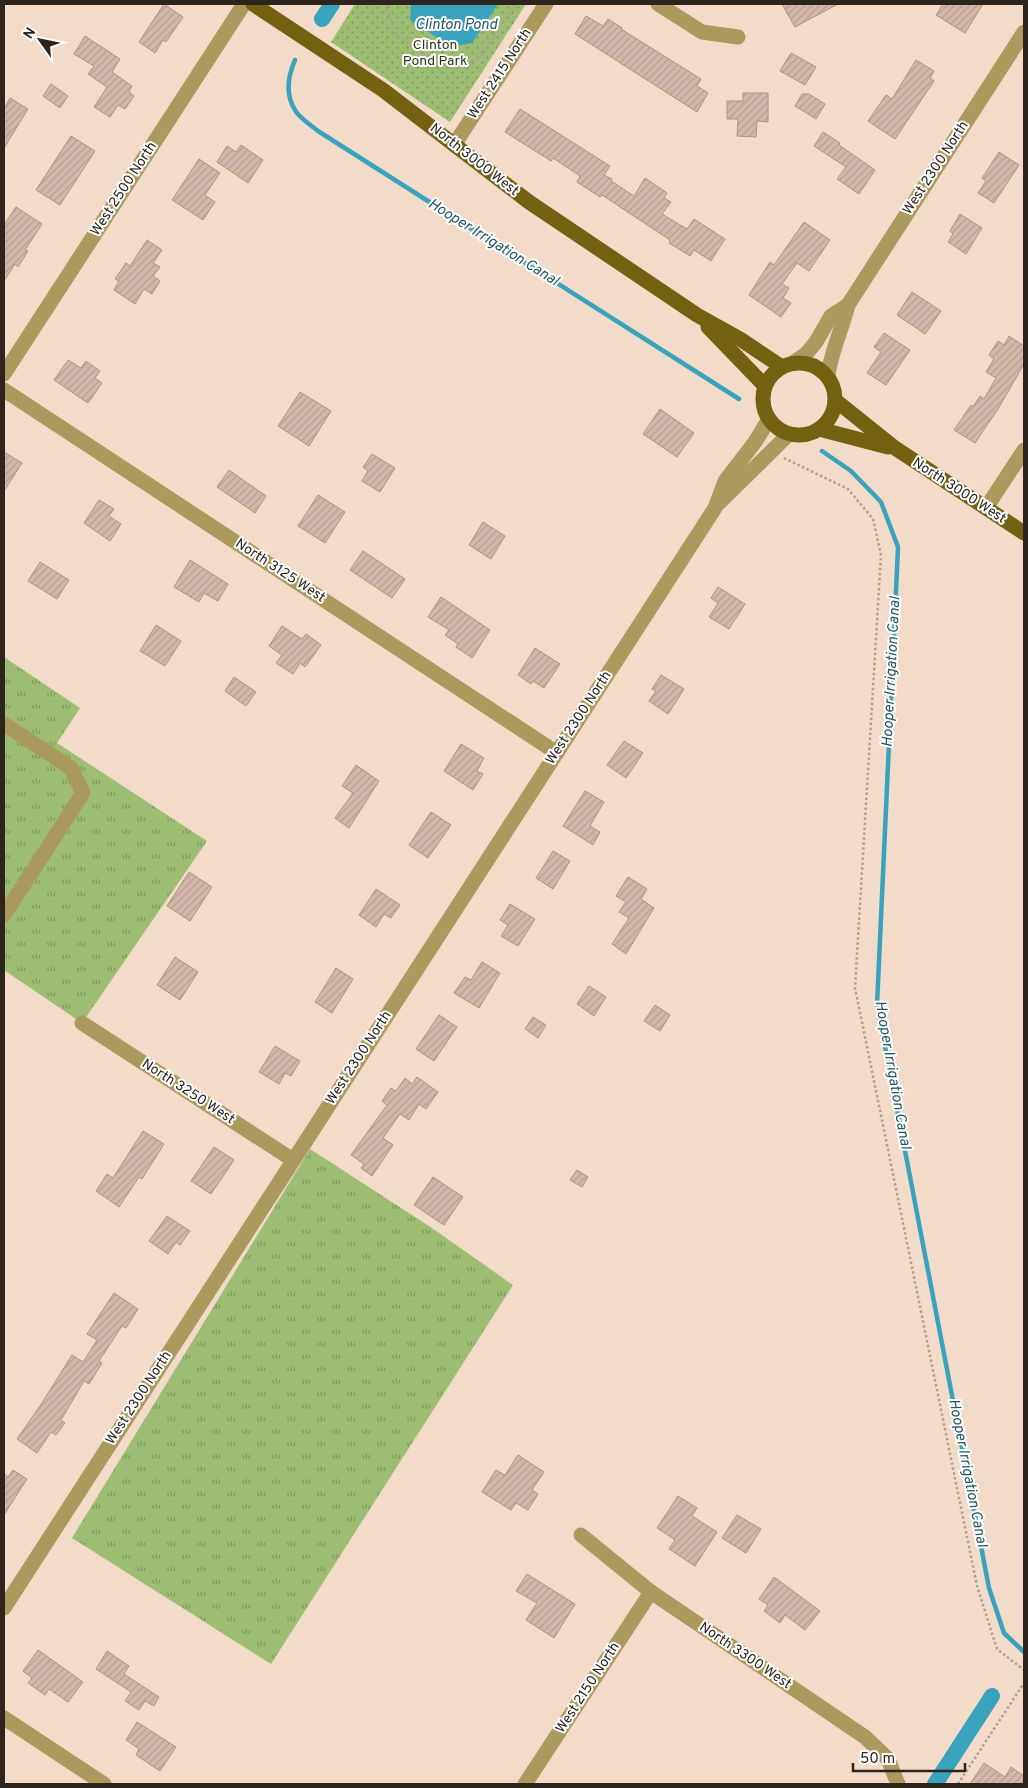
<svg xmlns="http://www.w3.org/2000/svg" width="1028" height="1788" font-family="Overpass,sans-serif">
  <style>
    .grass { fill: url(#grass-tufts) }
    .park { fill: url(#park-dots) }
    .water { fill: #39a2bc }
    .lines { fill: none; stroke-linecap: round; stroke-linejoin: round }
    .stream { stroke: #39a2bc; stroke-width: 4.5 }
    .canal { stroke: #39a2bc; stroke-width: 16 }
    .building { fill: url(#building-hatch); stroke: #ab9384 }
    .path { stroke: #b09e90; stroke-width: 2.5; stroke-dasharray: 2.5 2.5; stroke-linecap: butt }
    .minor { stroke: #ab9a5d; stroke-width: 15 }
    .major { stroke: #736112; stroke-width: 15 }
    .labels { text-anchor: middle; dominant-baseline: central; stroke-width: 4; stroke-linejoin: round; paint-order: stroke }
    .park-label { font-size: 14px; fill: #293813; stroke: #fff }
    .street-label { font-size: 14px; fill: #2c241d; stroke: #fff }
    .water-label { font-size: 15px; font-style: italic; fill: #205866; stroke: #fff }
  </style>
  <defs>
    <pattern id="grass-tufts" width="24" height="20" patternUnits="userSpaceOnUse" patternTransform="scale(1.25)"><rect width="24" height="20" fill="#9dbd73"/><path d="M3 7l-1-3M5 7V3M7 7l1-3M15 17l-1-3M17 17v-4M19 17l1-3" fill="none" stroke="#80995e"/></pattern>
    <pattern id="park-dots" width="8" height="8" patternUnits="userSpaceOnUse" patternTransform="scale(1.25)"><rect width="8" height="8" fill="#9dbd73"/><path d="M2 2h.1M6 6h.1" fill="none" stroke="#80995e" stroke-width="1.8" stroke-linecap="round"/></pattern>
    <pattern id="building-hatch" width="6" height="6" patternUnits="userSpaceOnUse" patternTransform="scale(1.25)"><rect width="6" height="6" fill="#d2b8aa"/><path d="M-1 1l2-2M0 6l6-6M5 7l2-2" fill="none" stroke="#b49e92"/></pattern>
  </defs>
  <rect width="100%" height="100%" fill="#f2dbc9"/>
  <!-- grass -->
  <g class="grass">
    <path d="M4 657 80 708 57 743 207 841 82 1023 4 970Z"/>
    <path d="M310 1149 432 1228 513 1285 271 1664 72 1538Z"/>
  </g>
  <!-- park -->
  <path class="park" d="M355 4H526L450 122 331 42Z"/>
  <!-- water -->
  <path class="water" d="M411 4H498L472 43 451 47 410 20Z"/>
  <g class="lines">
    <!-- stream -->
    <g class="stream">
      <path d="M295 60C288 76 285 94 295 110 299 118 311 125 318 131L739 399"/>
      <path d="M822 451 851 471 881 502 898 547 877 1005 989 1588 1004 1633 1024 1652"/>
    </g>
    <!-- canal -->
    <g class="canal">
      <path d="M322 19 332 4"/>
      <path d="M935 1784 992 1696"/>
    </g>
  </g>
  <!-- building -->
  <g class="building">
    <path d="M164 4 183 17 166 42 163 40 155 53 139 42Z"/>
    <path d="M782 4H838L795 27Z"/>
    <path d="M943 4H983L965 33 936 15Z"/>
    <path d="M586 16 603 26 608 19 622 28 621 29 701 79 697 86 708 93 697 112 575 34Z"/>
    <path d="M85 36 120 59 112 72 132 86 129 92 134 96 125 109 118 105 110 117 94 107 107 87 88 74 94 66 74 54Z"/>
    <path d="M791 53 816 67 805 85 780 71Z"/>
    <path d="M916 60 934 71 930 78 934 81 895 139 868 121 886 95 892 99Z"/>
    <path d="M51 84 68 96 60 108 43 96Z"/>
    <path d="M743 93H768V122L757 121 756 137 737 136 738 119H727V101H743Z"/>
    <path d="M802 94H809L825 104 816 119 795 106Z"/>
    <path d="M10 98 28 109 4 148V109Z"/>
    <path d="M520 109 610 166 604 175 612 179 611 181 634 196 645 178 667 193 664 198 671 202 662 214 687 229 694 219 725 239 711 261 694 250 690 256 669 243 670 240 602 195 600 197 577 182 580 176 553 158 551 161 505 132Z"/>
    <path d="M823 132 840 143 839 145 875 170 859 194 837 179 846 167 814 146Z"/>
    <path d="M71 136 95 151 60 205 36 190Z"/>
    <path d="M241 145 263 160 248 183 217 162 227 146 236 152Z"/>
    <path d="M999 152 1019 165 994 203 978 193 986 181 982 178Z"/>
    <path d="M199 159 220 173 205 195 215 202 203 220 172 200Z"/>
    <path d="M16 207 42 224 25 250 28 251 18 267 15 264 4 281V225Z"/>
    <path d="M960 214 982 228 966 254 948 242 953 234 950 231Z"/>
    <path d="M804 222 830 240 809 271 797 263 782 284 789 288 783 298 791 303 781 317 749 295 770 262 774 265Z"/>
    <path d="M147 240 162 250 153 263 160 267 153 276 160 281 152 294 144 289 135 304 114 290 119 281 115 279 126 263 130 266Z"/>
    <path d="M912 292 941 311 925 334 897 315Z"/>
    <path d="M884 333 910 350 886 385 867 373 881 352 874 347Z"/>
    <path d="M1009 336 1024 346V364L998 409 975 443 954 430 971 405 973 407 980 396 984 399 996 378 986 372 994 359 989 355 998 341 1004 345Z"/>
    <path d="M68 360 81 368 86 361 100 371 95 378 102 383 88 403 54 380Z"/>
    <path d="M300 392 331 411 309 446 278 426Z"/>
    <path d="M660 409 694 433 677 457 643 434Z"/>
    <path d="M4 452 22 463 4 491Z"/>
    <path d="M372 454 395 468 380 492 362 481 368 471 363 467Z"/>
    <path d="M229 470 266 496 255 513 217 487Z"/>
    <path d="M318 495 345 512 325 543 298 526Z"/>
    <path d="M99 500 114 509 109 516 121 524 110 541 84 523Z"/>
    <path d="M483 522 505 536 491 559 469 545Z"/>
    <path d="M363 551 405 579 392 598 350 570Z"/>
    <path d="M190 560 228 584 218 601 204 593 199 602 174 587Z"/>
    <path d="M40 562 69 580 57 599 28 581Z"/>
    <path d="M718 587 745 604 729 629 709 617 718 603 711 598Z"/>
    <path d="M441 597 490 630 472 658 456 647 458 644 445 635 449 630 428 617Z"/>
    <path d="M156 625 181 641 165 666 140 651Z"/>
    <path d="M282 626 302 639 306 634 321 645 305 667 300 663 293 674 276 663 282 655 269 646Z"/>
    <path d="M535 648 560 664 544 688 533 681 531 684 518 675Z"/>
    <path d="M661 675 684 689 668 714 649 701 656 691 652 689Z"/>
    <path d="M234 677 256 692 246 706 225 691Z"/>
    <path d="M624 741 643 753 626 778 607 765Z"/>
    <path d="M461 744 484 758 477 771 483 774 473 790 444 771Z"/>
    <path d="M356 765 379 781 349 828 335 818 353 793 342 786Z"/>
    <path d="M585 791 604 802 590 826 600 832 593 845 563 826Z"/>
    <path d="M431 812 451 825 428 858 409 845Z"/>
    <path d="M553 851 570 861 553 889 536 878Z"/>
    <path d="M189 872 212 887 190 921 167 906Z"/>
    <path d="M628 877 647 889 641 899 654 908 626 954 612 944 629 918 619 912 626 902 616 896Z"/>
    <path d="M376 889 400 905 391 918 384 914 376 927 359 915Z"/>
    <path d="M510 904 535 919 518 946 501 936 508 925 500 920Z"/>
    <path d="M175 957 198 972 180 1000 157 985Z"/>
    <path d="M482 962 500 973 479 1008 454 993 465 977 471 980Z"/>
    <path d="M336 968 353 979 332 1013 315 1002Z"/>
    <path d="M589 986 606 997 594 1016 577 1004Z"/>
    <path d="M655 1005 670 1015 660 1031 644 1021Z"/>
    <path d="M439 1015 457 1027 434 1061 416 1049Z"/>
    <path d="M533 1017 546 1025 538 1038 525 1029Z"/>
    <path d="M275 1046 300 1061 291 1076 285 1073 279 1084 259 1072Z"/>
    <path d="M417 1077 438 1092 426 1109 419 1104 409 1120 400 1114 383 1138 393 1145 372 1176 361 1168 364 1164 351 1155 387 1105 382 1101 391 1088 396 1091 405 1078 412 1084Z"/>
    <path d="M143 1131 164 1144 142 1179 139 1177 119 1207 96 1191 107 1174 113 1178Z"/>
    <path d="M214 1147 234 1160 211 1194 191 1181Z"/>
    <path d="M577 1170 588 1177 582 1187 570 1180Z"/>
    <path d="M433 1177 463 1197 444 1225 414 1205Z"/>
    <path d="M167 1216 190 1231 180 1245 176 1242 168 1254 149 1241Z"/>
    <path d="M114 1293 138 1309 126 1328 122 1326 99 1361 102 1363 89 1384 84 1381 61 1420 65 1423 56 1435 51 1432 37 1453 17 1439 40 1406 72 1355 83 1362 97 1340 87 1334Z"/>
    <path d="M518 1455 544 1472 532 1490 538 1494 528 1510 516 1503 511 1510 482 1492 496 1470 505 1475Z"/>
    <path d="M13 1470 27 1479 4 1515V1474L8 1477Z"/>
    <path d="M678 1496 697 1508 692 1516 717 1532 695 1566 669 1549 675 1540 657 1528Z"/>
    <path d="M737 1515 761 1529 746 1553 722 1538Z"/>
    <path d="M527 1574 575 1604 554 1638 526 1620 537 1603 516 1591Z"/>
    <path d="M774 1577 820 1611 805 1630 785 1615 780 1623 764 1611 768 1605 759 1599Z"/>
    <path d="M38 1650 83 1682 68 1702 49 1689 45 1695 28 1683 32 1678 23 1671Z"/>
    <path d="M107 1651 129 1666 124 1674 159 1697 154 1706 145 1701 139 1710 125 1701 131 1692 96 1669Z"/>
    <path d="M137 1722 176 1747 160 1771 136 1755 139 1749 126 1740Z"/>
    <path d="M984 1763 1005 1777 1011 1767 1024 1776V1784H970Z"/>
  </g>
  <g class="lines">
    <!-- path -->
    <g class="path">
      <path d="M388 4 387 9 397 36 438 63 454 69 467 66 482 55 515 4"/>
      <path d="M784 458 848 489 873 519 881 555 855 988 977 1586 997 1649 1024 1670"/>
      <path d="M958 1784 1024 1683"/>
    </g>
    <!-- minor -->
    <g class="minor">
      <path d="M658 4 702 32 738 37"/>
      <path d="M454 145 546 4"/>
      <path d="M793 363 806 354 816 342 831 316 848 305"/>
      <path d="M4 374 244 4"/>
      <path d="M828 376C831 351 842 330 848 305L1024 32"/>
      <path d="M4 390 557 753"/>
      <path d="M719 503 789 434"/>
      <path d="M986 508 1024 450"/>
      <path d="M4 724 71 768 83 793 4 915"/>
      <path d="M82 1023 293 1160"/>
      <path d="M581 1535 651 1592 865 1737 888 1759 898 1784"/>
      <path d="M4 1608 715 508 725 481 755 442 769 419"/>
      <path d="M4 1718 104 1784"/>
      <path d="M525 1784 651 1592"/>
    </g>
    <!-- major -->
    <g class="major">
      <path d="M253 4 383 90 529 202 697 315 740 339 782 367"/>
      <path d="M708 327 765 386"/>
      <circle cx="799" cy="399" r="36"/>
      <path d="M835 400 895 448 1024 533"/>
      <path d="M819 429 888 447"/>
    </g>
  </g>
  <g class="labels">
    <!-- park labels -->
    <g class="park-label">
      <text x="435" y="45">Clinton<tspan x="435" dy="16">Pond Park</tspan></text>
    </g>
    <!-- street labels -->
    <g class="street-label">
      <text transform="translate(500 74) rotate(-57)">West 2415 North</text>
      <text transform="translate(474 160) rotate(38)">North 3000 West</text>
      <text transform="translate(936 168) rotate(-57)">West 2300 North</text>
      <text transform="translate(124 189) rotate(-57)">West 2500 North</text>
      <text transform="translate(959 491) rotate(33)">North 3000 West</text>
      <text transform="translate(280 571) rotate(33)">North 3125 West</text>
      <text transform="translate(579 718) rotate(-57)">West 2300 North</text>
      <text transform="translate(359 1058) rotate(-57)">West 2300 North</text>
      <text transform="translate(188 1092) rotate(33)">North 3250 West</text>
      <text transform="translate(139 1398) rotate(-57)">West 2300 North</text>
      <text transform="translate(745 1656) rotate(34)">North 3300 West</text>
      <text transform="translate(588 1688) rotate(-57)">West 2150 North</text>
    </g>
    <!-- water labels -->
    <g class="water-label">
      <text x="456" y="25">Clinton Pond</text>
      <text transform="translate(493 243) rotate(32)">Hooper Irrigation Canal</text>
      <text transform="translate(892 672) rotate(-87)">Hooper Irrigation Canal</text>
      <text transform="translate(892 1075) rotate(80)">Hooper Irrigation Canal</text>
      <text transform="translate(967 1473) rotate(79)">Hooper Irrigation Canal</text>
    </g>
  </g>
  <!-- border -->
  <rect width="1028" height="1788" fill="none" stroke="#2c241d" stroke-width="10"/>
  <!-- north arrow -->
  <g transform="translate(40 40) rotate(303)" stroke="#ffffff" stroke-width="4" paint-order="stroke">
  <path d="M0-4L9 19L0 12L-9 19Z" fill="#2c241d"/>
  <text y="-8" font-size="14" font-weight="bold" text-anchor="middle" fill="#2c241d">N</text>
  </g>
  <!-- scale -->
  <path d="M853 1763v8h112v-8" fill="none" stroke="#2c241d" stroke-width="2.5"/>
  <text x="860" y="1763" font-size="15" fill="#2c241d" stroke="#ffffff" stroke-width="4" paint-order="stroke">50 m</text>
</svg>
